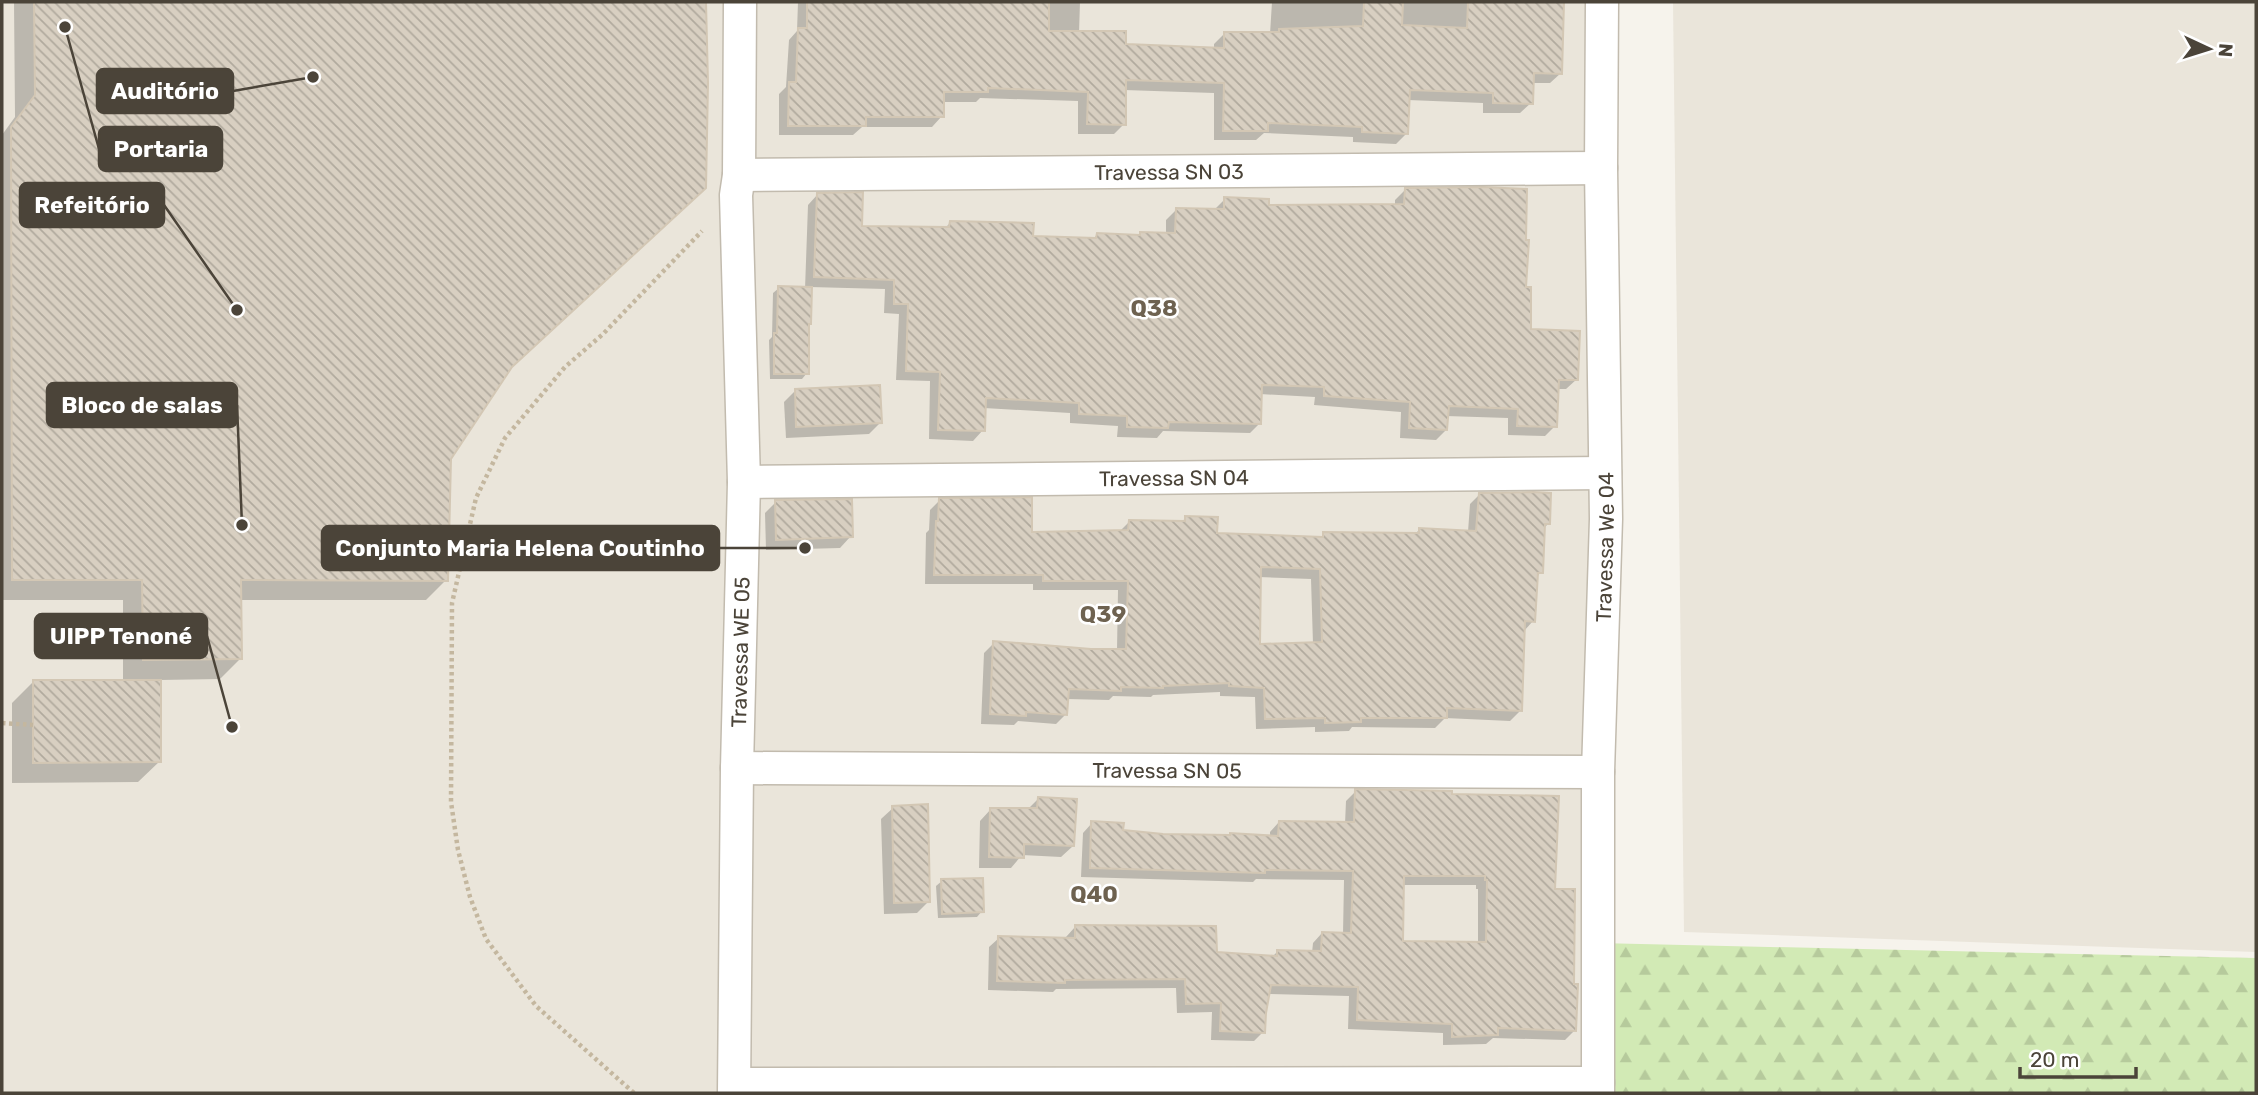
<svg xmlns="http://www.w3.org/2000/svg" width="2258" height="1095" font-family="Rubik,sans-serif">
  <style>
    .residential { fill: #eae5da }
    .forest { fill: url(#forest-firs) }
    .shadow { fill: #0003; fill-rule: evenodd }
    .building { fill: url(#building-back-hatch); stroke: #d3c7b4; stroke-width: 2; fill-rule: evenodd }
    .lines { fill: none; stroke-linecap: round; stroke-linejoin: round }
    .minor-casing { stroke: #c2bbae; stroke-width: 35 }
    .path { stroke: #c4b79f; stroke-width: 4.5; stroke-dasharray: 3.5 3.5; stroke-linecap: butt }
    .minor { stroke: #fff; stroke-width: 32 }
    .labels { text-anchor: middle; dominant-baseline: central; stroke-width: 5; stroke-linejoin: round; paint-order: stroke }
    .street-label { font-size: 21px; fill: #4b4439; stroke: #fff }
    .neighbourhood-label { font-size: 23px; font-weight: bold; fill: #6e6250; stroke: #fff }
    .leader { fill: none; stroke: #4b4439; stroke-width: 2.5 }
    .callout-dot { fill: #4b4439; stroke: #fff; stroke-width: 2.5 }
    .callout { fill: #4b4439; stroke: #4b4439; stroke-width: 2.5 }
    .callout-label { font-size: 23px; text-anchor: middle; font-weight: bold; fill: #fff }
  </style>
  <defs>
    <pattern id="forest-firs" width="22" height="20" patternUnits="userSpaceOnUse" patternTransform="scale(1.75)"><rect width="22" height="20" fill="#d2eab5"/><path d="M5 1l3.5 6h-7zM16 11l3.5 6h-7z" fill="#b6ca9c"/></pattern>
    <pattern id="building-back-hatch" width="6" height="6" patternUnits="userSpaceOnUse" patternTransform="scale(1.75)"><rect width="6" height="6" fill="#d8cfc1"/><path d="M-1 5l2 2M0 0l6 6M5-1l2 2" fill="none" stroke="#b1aa9e"/></pattern>
  </defs>
  <rect width="100%" height="100%" fill="#f6f3ec"/>
  <!-- residential -->
  <g class="residential">
    <path d="M2 2H1615L1604 1093H2Z"/>
    <path d="M1673 2H2256V952L1684 932Z"/>
  </g>
  <!-- forest -->
  <path class="forest" d="M1598 943 2256 958V1093H1599Z"/>
  <!-- shadow -->
  <g class="shadow">
    <path d="M14 2H704L707 83 508 370 450 459 446 580 426 600H240V659L220 679 160 680V761L138 782 12 783V703L33 682 123 681V600H2V135L15 117Z"/>
    <path d="M798 2H988L989 29 1038 31 1039 2H1080L1079 33 1124 46 1214 49V44L1225 33 1270 34 1272 2H1564L1561 73 1550 83H1532L1531 103 1520 113H1483V103L1408 100 1407 133 1396 144 1353 142V137L1264 133 1256 140H1214V93L1124 90V124L1114 134H1078V101L980 98 976 102H942V116L932 127H862L853 135H779V94L786 87 789 40 797 31Z"/>
    <path d="M1405 190 1525 288 1529 331 1577 379 1566 389H1557L1555 426 1545 436 1508 435V418L1446 416V430L1436 440 1400 438 1401 412 1314 405 1315 397 1260 394V423L1250 433 1163 431 1157 438 1117 437 1118 426 1070 423V413L984 408 983 430 973 441 929 439 930 381 896 380 899 314 884 313 885 289 810 287 807 326V373L802 379H770L769 340 772 337 773 293 779 288 805 289 808 205 818 194 860 228 944 229 950 223 1031 237 1093 239 1097 235 1138 236 1140 234H1166V220L1176 210 1215 209 1225 199 1267 207 1395 206V200Z"/>
    <path d="M796 390 880 423 869 434 786 438 784 402Z"/>
    <path d="M1480 494 1548 524 1543 529 1541 572 1536 578 1533 621 1523 632 1520 711 1510 721 1445 718 1435 728 1352 727 1349 731 1315 732V727L1256 729 1255 697 1220 696V692L1153 695 1151 697 1113 696 1109 700 1067 699 1066 714 1056 724 1018 721 1014 725 981 724 984 653 994 643 1091 651 1117 650 1118 590H1033V584H925L926 533 929 530 930 510 940 500 1030 534 1119 532 1129 522H1181L1186 518 1215 535 1319 539 1324 534H1415L1419 530 1468 532 1470 504ZM1259 577 1311 579 1313 644 1258 645Z"/>
    <path d="M776 502 851 536 840 548 766 550 765 513Z"/>
    <path d="M1356 791 1451 796 1553 890 1573 986 1575 1030 1565 1040 1493 1038 1486 1044 1443 1045V1033L1348 1029 1349 996 1268 994 1263 1032 1254 1041 1211 1040 1212 1012 1177 1013 1176 988 1056 989 1053 992 988 990 989 947 999 938 1066 939V937L1075 927 1215 954 1272 957 1277 952 1312 953 1313 943 1322 933 1343 934 1344 880 1256 879 1253 882 1081 877 1083 833 1092 823 1121 831 1163 836 1270 837V832L1279 822 1345 824 1346 801ZM1402 885H1476V889H1478V944L1401 943Z"/>
    <path d="M1039 798 1073 846 1061 857 1022 855 1011 868H979L980 821 991 809 1027 810Z"/>
    <path d="M893 808 928 902 917 913 884 914 881 819Z"/>
    <path d="M942 881 982 911 977 917 938 918 936 886Z"/>
  </g>
  <!-- building -->
  <g class="building">
    <path d="M34 2H706L708 83 706 188 512 367 451 459 448 581 241 580 242 659 143 660 142 580H12L11 127 35 95Z"/>
    <path d="M807 2H1049V31H1126V44L1224 48V32H1279V29L1363 26 1364 2H1403L1402 25 1467 28 1468 2H1564L1562 74 1534 73 1533 104 1493 103V93L1410 90 1408 134 1362 132V127L1268 123V131H1223L1224 83 1126 80V125L1087 124 1088 92 988 88V92H944V117H866V126H788L789 82H796L798 28H807Z"/>
    <path d="M1483 187 1527 189 1526 240H1529L1526 287H1531V329L1580 331 1578 380H1559L1557 427 1517 426 1518 409 1449 406 1447 430 1409 428 1410 402 1324 396V387L1262 385 1261 424 1169 422 1168 428 1127 427V416L1079 414V403L986 398 985 431 938 430 940 372 906 371 908 304H894V280L814 277 817 193 863 192 862 226 949 227 950 221 1034 223 1033 236 1096 238 1097 233 1140 235V232L1175 233 1176 208 1224 209V197L1269 199V205L1404 204 1405 188Z"/>
    <path d="M778 286 812 287 811 324H809V374H774V333H777Z"/>
    <path d="M880 385 882 423 796 427 795 389Z"/>
    <path d="M1533 492 1551 493 1550 524H1545L1543 573H1538L1535 622 1525 621 1522 711 1447 708V718H1361V722L1325 723V718L1265 719 1264 688 1229 686V683L1163 686V688L1121 687V691L1069 689 1067 715 1026 712V716L990 714 993 641 1091 649H1126L1128 581H1043V575H934L936 521H938L939 498 1032 497V532L1128 530 1129 520 1185 521V516L1218 517 1217 533 1323 537V532L1419 533V528L1476 531 1479 493ZM1261 567 1320 569 1322 642 1260 644Z"/>
    <path d="M852 499 853 537 776 540 775 500Z"/>
    <path d="M33 680H161V762L33 763Z"/>
    <path d="M1355 789 1452 791V794L1559 796 1555 889H1575L1574 984H1578L1576 1031 1498 1028V1035L1452 1037V1024L1357 1020 1358 987 1271 985 1266 1013 1265 1033 1220 1031 1221 1003 1186 1004 1185 979 1065 980V983L997 981 998 936 1075 938V925L1216 926 1217 952 1277 956V950L1321 951 1322 932 1351 933 1353 871 1265 870V873L1090 868 1091 821 1124 823 1123 830 1163 834 1230 835V833L1278 836 1279 821 1354 822ZM1404 876H1485V880H1487L1486 942 1403 941Z"/>
    <path d="M1038 797 1077 799 1074 846 1024 844V858L989 857 990 808H1037Z"/>
    <path d="M928 804 930 902 894 903 892 806Z"/>
    <path d="M983 878 984 912 942 914 941 879Z"/>
  </g>
  <g class="lines">
    <!-- minor casing -->
    <g class="minor-casing">
      <g id="minor">
        <path id="s1" d="M739 175 1601 168"/>
        <path id="s2" d="M744 482 1605 473"/>
        <path id="s3" d="M737 768 1598 772"/>
        <path d="M735 1084 1598 1083"/>
        <path id="s4" d="M734 1093 737 768 744 482 736 195 739 175 740 2"/>
        <path id="s5" d="M1598 1093V772L1606 519 1601 168 1602 2"/>
      </g>
    </g>
    <!-- path -->
    <g class="path">
      <path d="M2 723 33 725"/>
      <path d="M634 1093 536 1006 486 939 470 897 458 850 451 802 452 603 476 498 505 438 565 367 603 334 702 231"/>
    </g>
    <!-- minor -->
    <use href="#minor" class="minor"/>
  </g>
  <g class="labels">
    <!-- street labels -->
    <g class="street-label">
      <text stroke="none"><textPath href="#s1" startOffset="430">Travessa SN 03</textPath></text>
      <text stroke="none"><textPath href="#s2" startOffset="430">Travessa SN 04</textPath></text>
      <text stroke="none"><textPath href="#s5" startOffset="546">Travessa We 04</textPath></text>
      <text stroke="none"><textPath href="#s4" startOffset="441">Travessa WE 05</textPath></text>
      <text stroke="none"><textPath href="#s3" startOffset="430">Travessa SN 05</textPath></text>
    </g>
    <!-- neighbourhood labels -->
    <g class="neighbourhood-label">
      <text x="1154" y="308">Q38</text>
      <text x="1103" y="614">Q39</text>
      <text x="1094" y="894">Q40</text>
    </g>
  </g>
  <!-- callouts -->
  <path class="leader" d="M313 77L233 91M65 27L99 149M237 310L164 205M242 525L237 405M805 548L719 548M232 727L207 636"/>
  <g class="callout-dot">
    <circle cx="313" cy="77" r="7"/>
    <circle cx="65" cy="27" r="7"/>
    <circle cx="237" cy="310" r="7"/>
    <circle cx="242" cy="525" r="7"/>
    <circle cx="805" cy="548" r="7"/>
    <circle cx="232" cy="727" r="7"/>
  </g>
  <g class="callout">
    <rect x="97" y="69" width="136" height="44" rx="7"/>
    <rect x="99" y="127" width="123" height="44" rx="7"/>
    <rect x="20" y="183" width="144" height="44" rx="7"/>
    <rect x="47" y="383" width="190" height="44" rx="7"/>
    <rect x="322" y="526" width="397" height="44" rx="7"/>
    <rect x="35" y="614" width="172" height="44" rx="7"/>
  </g>
  <g class="callout-label">
    <text x="165" y="99">Auditório</text>
    <text x="161" y="157">Portaria</text>
    <text x="92" y="213">Refeitório</text>
    <text x="142" y="413">Bloco de salas</text>
    <text x="520" y="556">Conjunto Maria Helena Coutinho</text>
    <text x="121" y="644">UIPP Tenoné</text>
  </g>
  <!-- border -->
  <rect width="2258" height="1095" fill="none" stroke="#4b4439" stroke-width="7"/>
  <!-- north arrow -->
  <g transform="translate(2209 49) rotate(94)" stroke="#ffffff" stroke-width="5" paint-order="stroke">
  <path d="M0-5L12 26L0 18L-12 26Z" fill="#4b4439"/>
  <text y="-10" font-size="19" font-weight="bold" text-anchor="middle" fill="#4b4439">N</text>
  </g>
  <!-- scale -->
  <path d="M2020 1067v10h116v-10" fill="none" stroke="#4b4439" stroke-width="3.5"/>
  <text x="2030" y="1067" font-size="21" fill="#4b4439" stroke="#ffffff" stroke-width="5" paint-order="stroke">20 m</text>
</svg>
